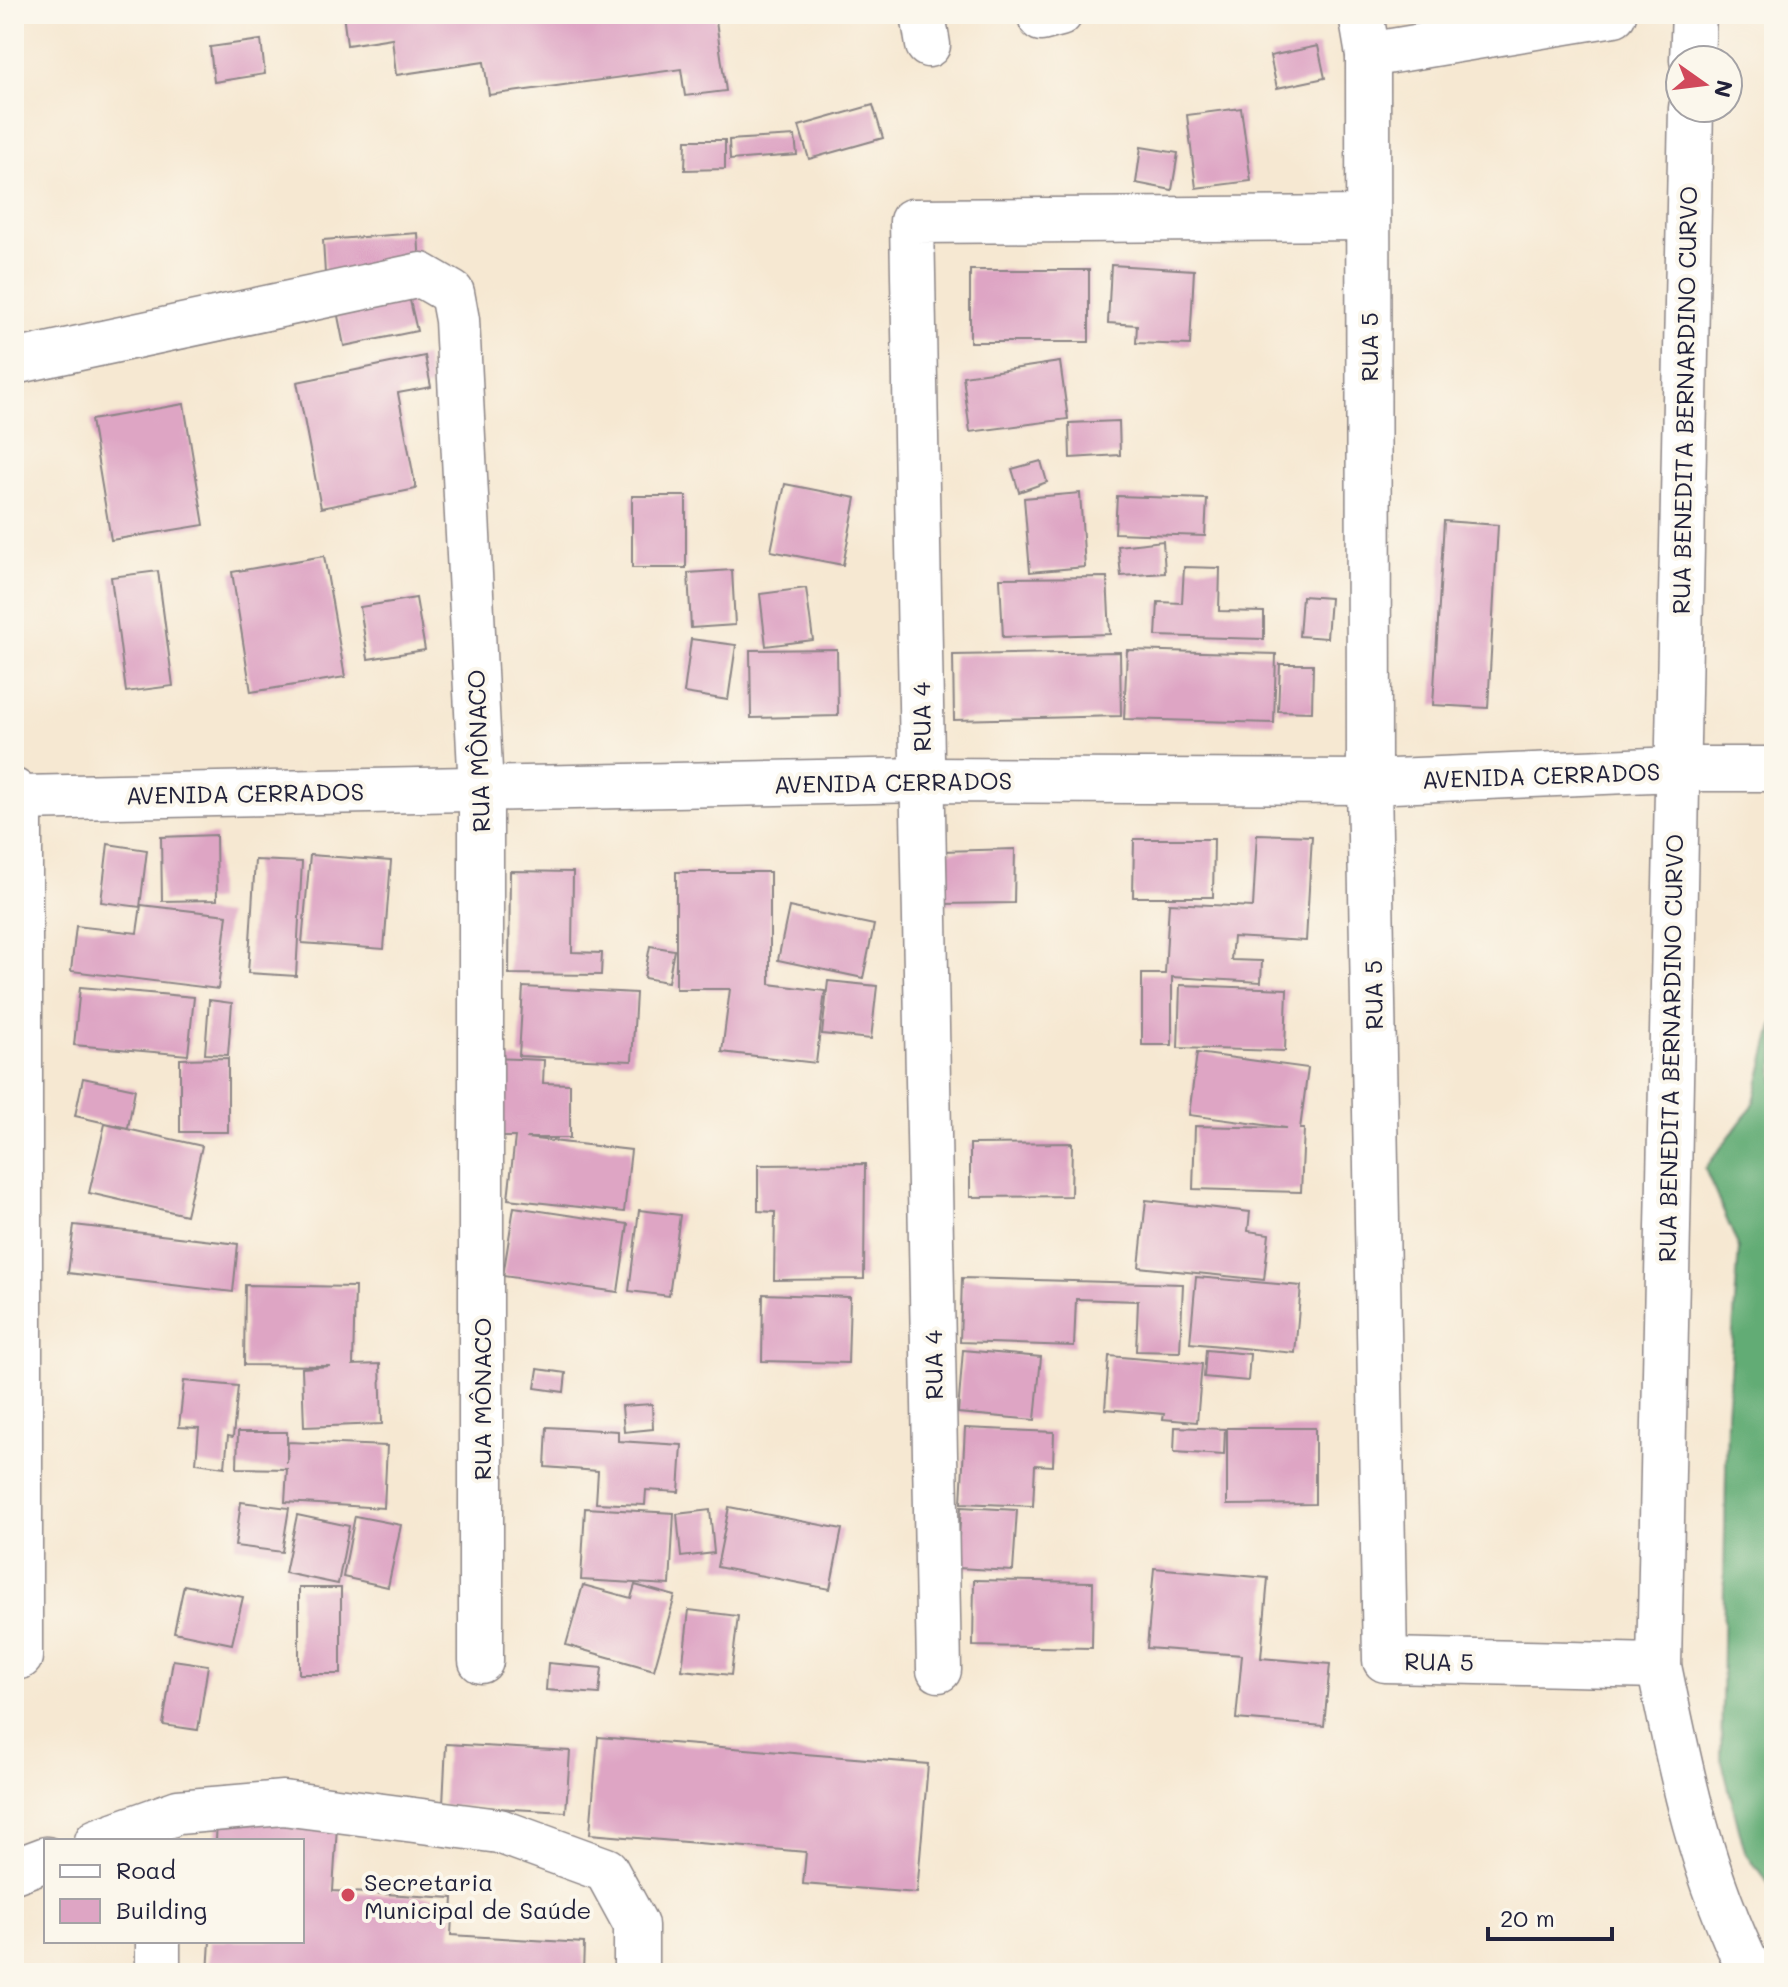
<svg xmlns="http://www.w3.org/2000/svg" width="1788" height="1987" font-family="Mali,sans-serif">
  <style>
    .forest { fill: #62ac75; stroke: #426758; stroke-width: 2 }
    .building { fill: #dea5c4 }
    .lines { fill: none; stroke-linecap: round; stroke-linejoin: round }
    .minor-casing { stroke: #8c8586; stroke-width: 47 }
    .minor { stroke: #fff; stroke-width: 44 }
    .poi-dot { fill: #d1495b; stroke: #fbf7ec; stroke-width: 3 }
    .labels { text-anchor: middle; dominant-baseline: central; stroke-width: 8; stroke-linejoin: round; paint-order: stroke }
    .street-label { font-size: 24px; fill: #22223b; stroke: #fbf7ec }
    .poi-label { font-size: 24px; fill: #22223b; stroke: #fbf7ec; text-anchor: start }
  </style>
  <rect width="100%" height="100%" fill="#fbf7ec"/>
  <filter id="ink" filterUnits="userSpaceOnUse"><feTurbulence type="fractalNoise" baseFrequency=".0125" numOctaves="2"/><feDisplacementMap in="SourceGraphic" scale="16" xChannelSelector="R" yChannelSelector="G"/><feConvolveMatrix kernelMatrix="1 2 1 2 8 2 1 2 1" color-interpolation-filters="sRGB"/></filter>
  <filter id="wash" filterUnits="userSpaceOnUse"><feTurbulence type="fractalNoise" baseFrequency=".006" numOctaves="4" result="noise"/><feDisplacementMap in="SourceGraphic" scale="32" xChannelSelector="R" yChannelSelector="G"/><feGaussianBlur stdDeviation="1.8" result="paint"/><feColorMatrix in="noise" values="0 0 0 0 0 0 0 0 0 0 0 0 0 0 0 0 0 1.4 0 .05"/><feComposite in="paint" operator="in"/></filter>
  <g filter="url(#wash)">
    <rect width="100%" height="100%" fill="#f6e8d2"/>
    <!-- forest -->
    <path class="forest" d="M1774 1022V1891L1745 1852 1721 1758 1727 1413 1739 1248 1705 1169 1753 1105Z"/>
    <g id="blocks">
      <!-- building -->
      <g class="building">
        <path d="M343 14H715L726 91 685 96 681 69 489 95 484 62 396 75 392 38 347 45Z"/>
        <path d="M261 40 265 74 214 82 210 47Z"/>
        <path d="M1318 46 1325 78 1277 88 1270 56Z"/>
        <path d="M873 105 883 138 809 159 799 126Z"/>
        <path d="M1241 108 1251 181 1196 188 1187 115Z"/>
        <path d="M795 136 797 155 730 160 729 140Z"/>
        <path d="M686 140H725V169L685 170Z"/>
        <path d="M1141 147 1178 153 1172 190 1136 183Z"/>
        <path d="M418 233 420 267 325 274 323 240Z"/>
        <path d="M1111 265 1194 270 1190 345 1136 343 1137 325 1108 323Z"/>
        <rect x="970" y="270" width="119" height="72"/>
        <path d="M409 296 417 331 344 346 337 311Z"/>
        <path d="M425 356 431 387 398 393 416 489 321 508 297 382Z"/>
        <path d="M1060 362 1068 419 970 432 963 376Z"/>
        <path d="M184 404 204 525 111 540 91 420Z"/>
        <path d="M1119 421 1120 455 1070 458 1069 423Z"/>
        <path d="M1041 461 1047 482 1019 492 1012 469Z"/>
        <path d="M785 484 856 498 843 565 771 551Z"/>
        <path d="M1080 493 1085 567 1030 572 1024 498Z"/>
        <rect x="632" y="496" width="54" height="72"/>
        <path d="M1117 496 1207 499 1205 536 1115 533Z"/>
        <path d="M1444 521 1498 525 1488 708 1433 705Z"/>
        <path d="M1163 541 1165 573 1121 576 1118 546Z"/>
        <path d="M324 556 345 677 251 692 232 572Z"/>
        <path d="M1184 567 1220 568 1219 611 1264 612V639L1156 636 1158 602 1182 603Z"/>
        <path d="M732 570 735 625 691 628 688 573Z"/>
        <path d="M158 571 173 686 126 692 111 577Z"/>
        <path d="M1107 577 1110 634 1003 637 1000 578Z"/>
        <path d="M806 588 813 640 766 646 760 594Z"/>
        <path d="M1302 596 1330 598 1327 638 1299 636Z"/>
        <path d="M416 598 425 650 368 659 360 607Z"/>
        <path d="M691 639 736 645 728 700 684 693Z"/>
        <path d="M837 649 838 716 751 718 750 650Z"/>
        <path d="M1127 650 1276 654 1274 723 1124 719Z"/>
        <path d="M1120 652 1121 716 954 720 953 655Z"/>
        <path d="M1280 664H1313L1312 712 1278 711Z"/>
        <path d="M1257 834 1312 836 1306 941 1233 937 1231 960 1262 961 1261 982 1172 977V1045H1142V974H1165L1169 903 1253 907Z"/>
        <path d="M216 835 217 900 162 901 161 837Z"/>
        <path d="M1134 839H1214L1213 897H1133Z"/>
        <path d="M108 844 147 850 140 907 101 902Z"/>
        <path d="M1015 849 1014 903 940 904 941 851Z"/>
        <path d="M310 855 391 861 384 949 302 943Z"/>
        <path d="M255 860 302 862 296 976 248 973Z"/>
        <path d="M510 871 573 872 572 952 602 953 601 975 509 974Z"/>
        <path d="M676 872H770V984L825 991 816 1063 722 1052 730 989H676Z"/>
        <path d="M141 905 227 915 218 989 71 971 76 926 137 933Z"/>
        <path d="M789 907 874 925 863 978 778 960Z"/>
        <path d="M650 946 674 950 668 982 644 978Z"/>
        <path d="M828 981 877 986 871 1039 822 1034Z"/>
        <path d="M1180 985 1287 989 1285 1051 1178 1048Z"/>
        <path d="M80 987 194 997 188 1055 74 1045Z"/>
        <path d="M523 987 636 993 632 1061 519 1056Z"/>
        <path d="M209 1000 232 1003 228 1055 205 1054Z"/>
        <path d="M1197 1053 1308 1068 1300 1129H1304L1301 1192 1193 1189 1195 1126 1286 1128 1189 1115Z"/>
        <path d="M228 1058V1132H180V1059Z"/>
        <path d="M491 1058 544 1060 543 1083 570 1084V1138H526L631 1150 624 1212 508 1199 515 1137H493Z"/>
        <path d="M83 1078 135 1089 128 1128 75 1116Z"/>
        <path d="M105 1124 202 1146 186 1215 89 1193Z"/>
        <path d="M1072 1143 1071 1196 970 1197V1144Z"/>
        <path d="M865 1164 864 1279 774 1280 775 1212 758 1211V1165Z"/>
        <path d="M1146 1200 1250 1212 1248 1231 1269 1234 1264 1280 1139 1267Z"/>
        <path d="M514 1207 628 1224 618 1292 503 1276Z"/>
        <path d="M639 1210 680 1215 669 1296 629 1291Z"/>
        <path d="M74 1225 238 1244 233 1292 68 1273Z"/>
        <path d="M1196 1277 1301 1286 1295 1353 1190 1343Z"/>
        <path d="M962 1278 1183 1284 1180 1352 1136 1351 1138 1301 1076 1299 1074 1346 960 1342Z"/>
        <path d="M245 1285 355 1287 353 1365 380 1364 382 1424 304 1427 302 1368 330 1366 244 1365Z"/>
        <path d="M763 1294 850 1297 848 1363 762 1361Z"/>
        <path d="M963 1350 1041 1357 1035 1420 958 1413Z"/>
        <path d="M1206 1350 1250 1354 1248 1381 1204 1377Z"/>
        <path d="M1109 1356 1202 1364 1197 1422 1163 1419 1164 1414 1105 1409Z"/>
        <path d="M538 1369 566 1373 564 1392 535 1388Z"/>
        <path d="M184 1381 238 1386 233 1437 228 1436 225 1467 196 1463 199 1428 179 1427Z"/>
        <path d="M652 1404 653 1429 624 1432 622 1406Z"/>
        <path d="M547 1427 618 1431V1441L682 1445 679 1492 646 1490 645 1505 596 1503 598 1471 545 1467Z"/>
        <path d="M1175 1427 1225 1429 1224 1455 1174 1452Z"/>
        <path d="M965 1428 1054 1432 1053 1466 1035 1465 1033 1506 961 1503Z"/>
        <path d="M1227 1428H1315V1504L1227 1505Z"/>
        <path d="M238 1432H287V1463L288 1442 387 1446 384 1508 285 1502 287 1469 237 1468Z"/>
        <path d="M241 1502 289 1508 282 1552 235 1546Z"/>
        <path d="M729 1507 842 1529 830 1589 717 1567Z"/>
        <path d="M961 1507 1017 1510 1013 1571 957 1568Z"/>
        <path d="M585 1508 674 1513 670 1585 581 1580Z"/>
        <path d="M710 1510 714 1553 681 1557 677 1514Z"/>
        <path d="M297 1515 349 1526 338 1584 285 1573Z"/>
        <path d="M355 1516 401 1525 388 1587 343 1577Z"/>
        <path d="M1154 1568 1268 1578 1261 1658 1330 1664 1324 1726 1236 1719 1242 1655 1147 1648Z"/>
        <path d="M974 1580 1093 1582 1092 1648 973 1646Z"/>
        <path d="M184 1585 243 1597 232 1644 174 1632Z"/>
        <path d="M583 1585 631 1598 635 1585 675 1596 654 1670 566 1645Z"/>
        <rect x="299" y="1588" width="42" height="86"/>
        <path d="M689 1610 738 1616 731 1675 682 1670Z"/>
        <path d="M173 1660 208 1665 198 1730 163 1725Z"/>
        <path d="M548 1663 602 1668 599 1694 546 1690Z"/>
        <path d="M598 1737 928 1764 917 1893 803 1884 806 1852 590 1834Z"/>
        <path d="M446 1744 570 1751 566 1812 443 1805Z"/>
        <path d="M217 1819 337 1826 333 1891 453 1898 451 1935 584 1943 583 1973H208L210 1941H302V1841H216Z"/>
      </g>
    </g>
  </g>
  <g filter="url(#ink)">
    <use href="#blocks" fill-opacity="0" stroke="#8c8586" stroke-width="2"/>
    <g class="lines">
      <!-- minor casing -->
      <g class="minor-casing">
        <g id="minor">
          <path d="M923 14 928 45"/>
          <path d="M1041 14V19L1060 14"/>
          <path d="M1361 14 1368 55 1369 782 1385 1660 1659 1666"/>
          <path d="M1368 55 1614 14"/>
          <path d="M1692 60 1694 14"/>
          <path d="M1691 108 1659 1666C1681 1774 1701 1873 1751 1973"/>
          <path d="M14 362 421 275 452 293 457 320 481 789V1661"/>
          <path d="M14 791 20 798V1657"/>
          <path d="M14 804 20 798 922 780 1369 782 1676 769H1774"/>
          <path d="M939 1670 912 221 1368 218"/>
          <path d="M97 1841 178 1812 283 1803 499 1831 606 1870 636 1925V1973"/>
          <path d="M14 1871 46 1859"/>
          <path d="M158 1941V1973"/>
        </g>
      </g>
      <!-- minor -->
      <use href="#minor" class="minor"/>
    </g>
  </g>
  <!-- markers -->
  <circle class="poi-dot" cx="348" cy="1895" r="8"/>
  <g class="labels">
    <!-- street labels -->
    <g class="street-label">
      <text transform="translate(1368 347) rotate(-90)">RUA 5</text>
      <text transform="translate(1684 400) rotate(-89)">RUA BENEDITA BERNARDINO CURVO</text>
      <text transform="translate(921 717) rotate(-91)">RUA 4</text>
      <text transform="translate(478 751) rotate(-92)">RUA MÔNACO</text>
      <text transform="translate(1541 775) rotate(-2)">AVENIDA CERRADOS</text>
      <text transform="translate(893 782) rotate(-1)">AVENIDA CERRADOS</text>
      <text transform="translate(245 793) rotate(-1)">AVENIDA CERRADOS</text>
      <text transform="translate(1373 995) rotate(-91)">RUA 5</text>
      <text transform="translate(1670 1048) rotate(-89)">RUA BENEDITA BERNARDINO CURVO</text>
      <text transform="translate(933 1365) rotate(-91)">RUA 4</text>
      <text transform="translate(481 1399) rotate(-90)">RUA MÔNACO</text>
      <text transform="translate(1439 1661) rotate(1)">RUA 5</text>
    </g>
    <!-- poi labels -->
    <g class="poi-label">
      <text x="364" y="1881">Secretaria<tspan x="364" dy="28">Municipal de Saúde</tspan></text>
    </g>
  </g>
  <!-- margin -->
  <rect width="1788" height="1987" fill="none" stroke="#fbf7ec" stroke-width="48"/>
  <!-- legend -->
  <rect x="44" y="1839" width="260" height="104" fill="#fbf7ec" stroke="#a4a2a5" stroke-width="2"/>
  <rect x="60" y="1865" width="40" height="12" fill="#ffffff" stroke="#a4a2a5" stroke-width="2"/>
  <text x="116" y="1879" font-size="24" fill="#22223b">Road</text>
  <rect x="60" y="1899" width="40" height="24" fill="#dea5c4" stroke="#a4a2a5" stroke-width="2"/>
  <text x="116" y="1919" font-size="24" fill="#22223b">Building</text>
  <!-- north arrow -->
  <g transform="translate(1704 84) rotate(104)"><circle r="38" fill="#fbf7ec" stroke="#a4a2a5" stroke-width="2"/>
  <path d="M0-6L14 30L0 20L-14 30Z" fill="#d1495b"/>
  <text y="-12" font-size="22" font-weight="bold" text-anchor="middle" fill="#22223b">N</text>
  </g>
  <!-- scale -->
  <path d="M1488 1927v12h124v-12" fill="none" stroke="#22223b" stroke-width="4"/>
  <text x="1500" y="1927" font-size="24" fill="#22223b" stroke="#fbf7ec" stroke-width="6" paint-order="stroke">20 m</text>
</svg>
